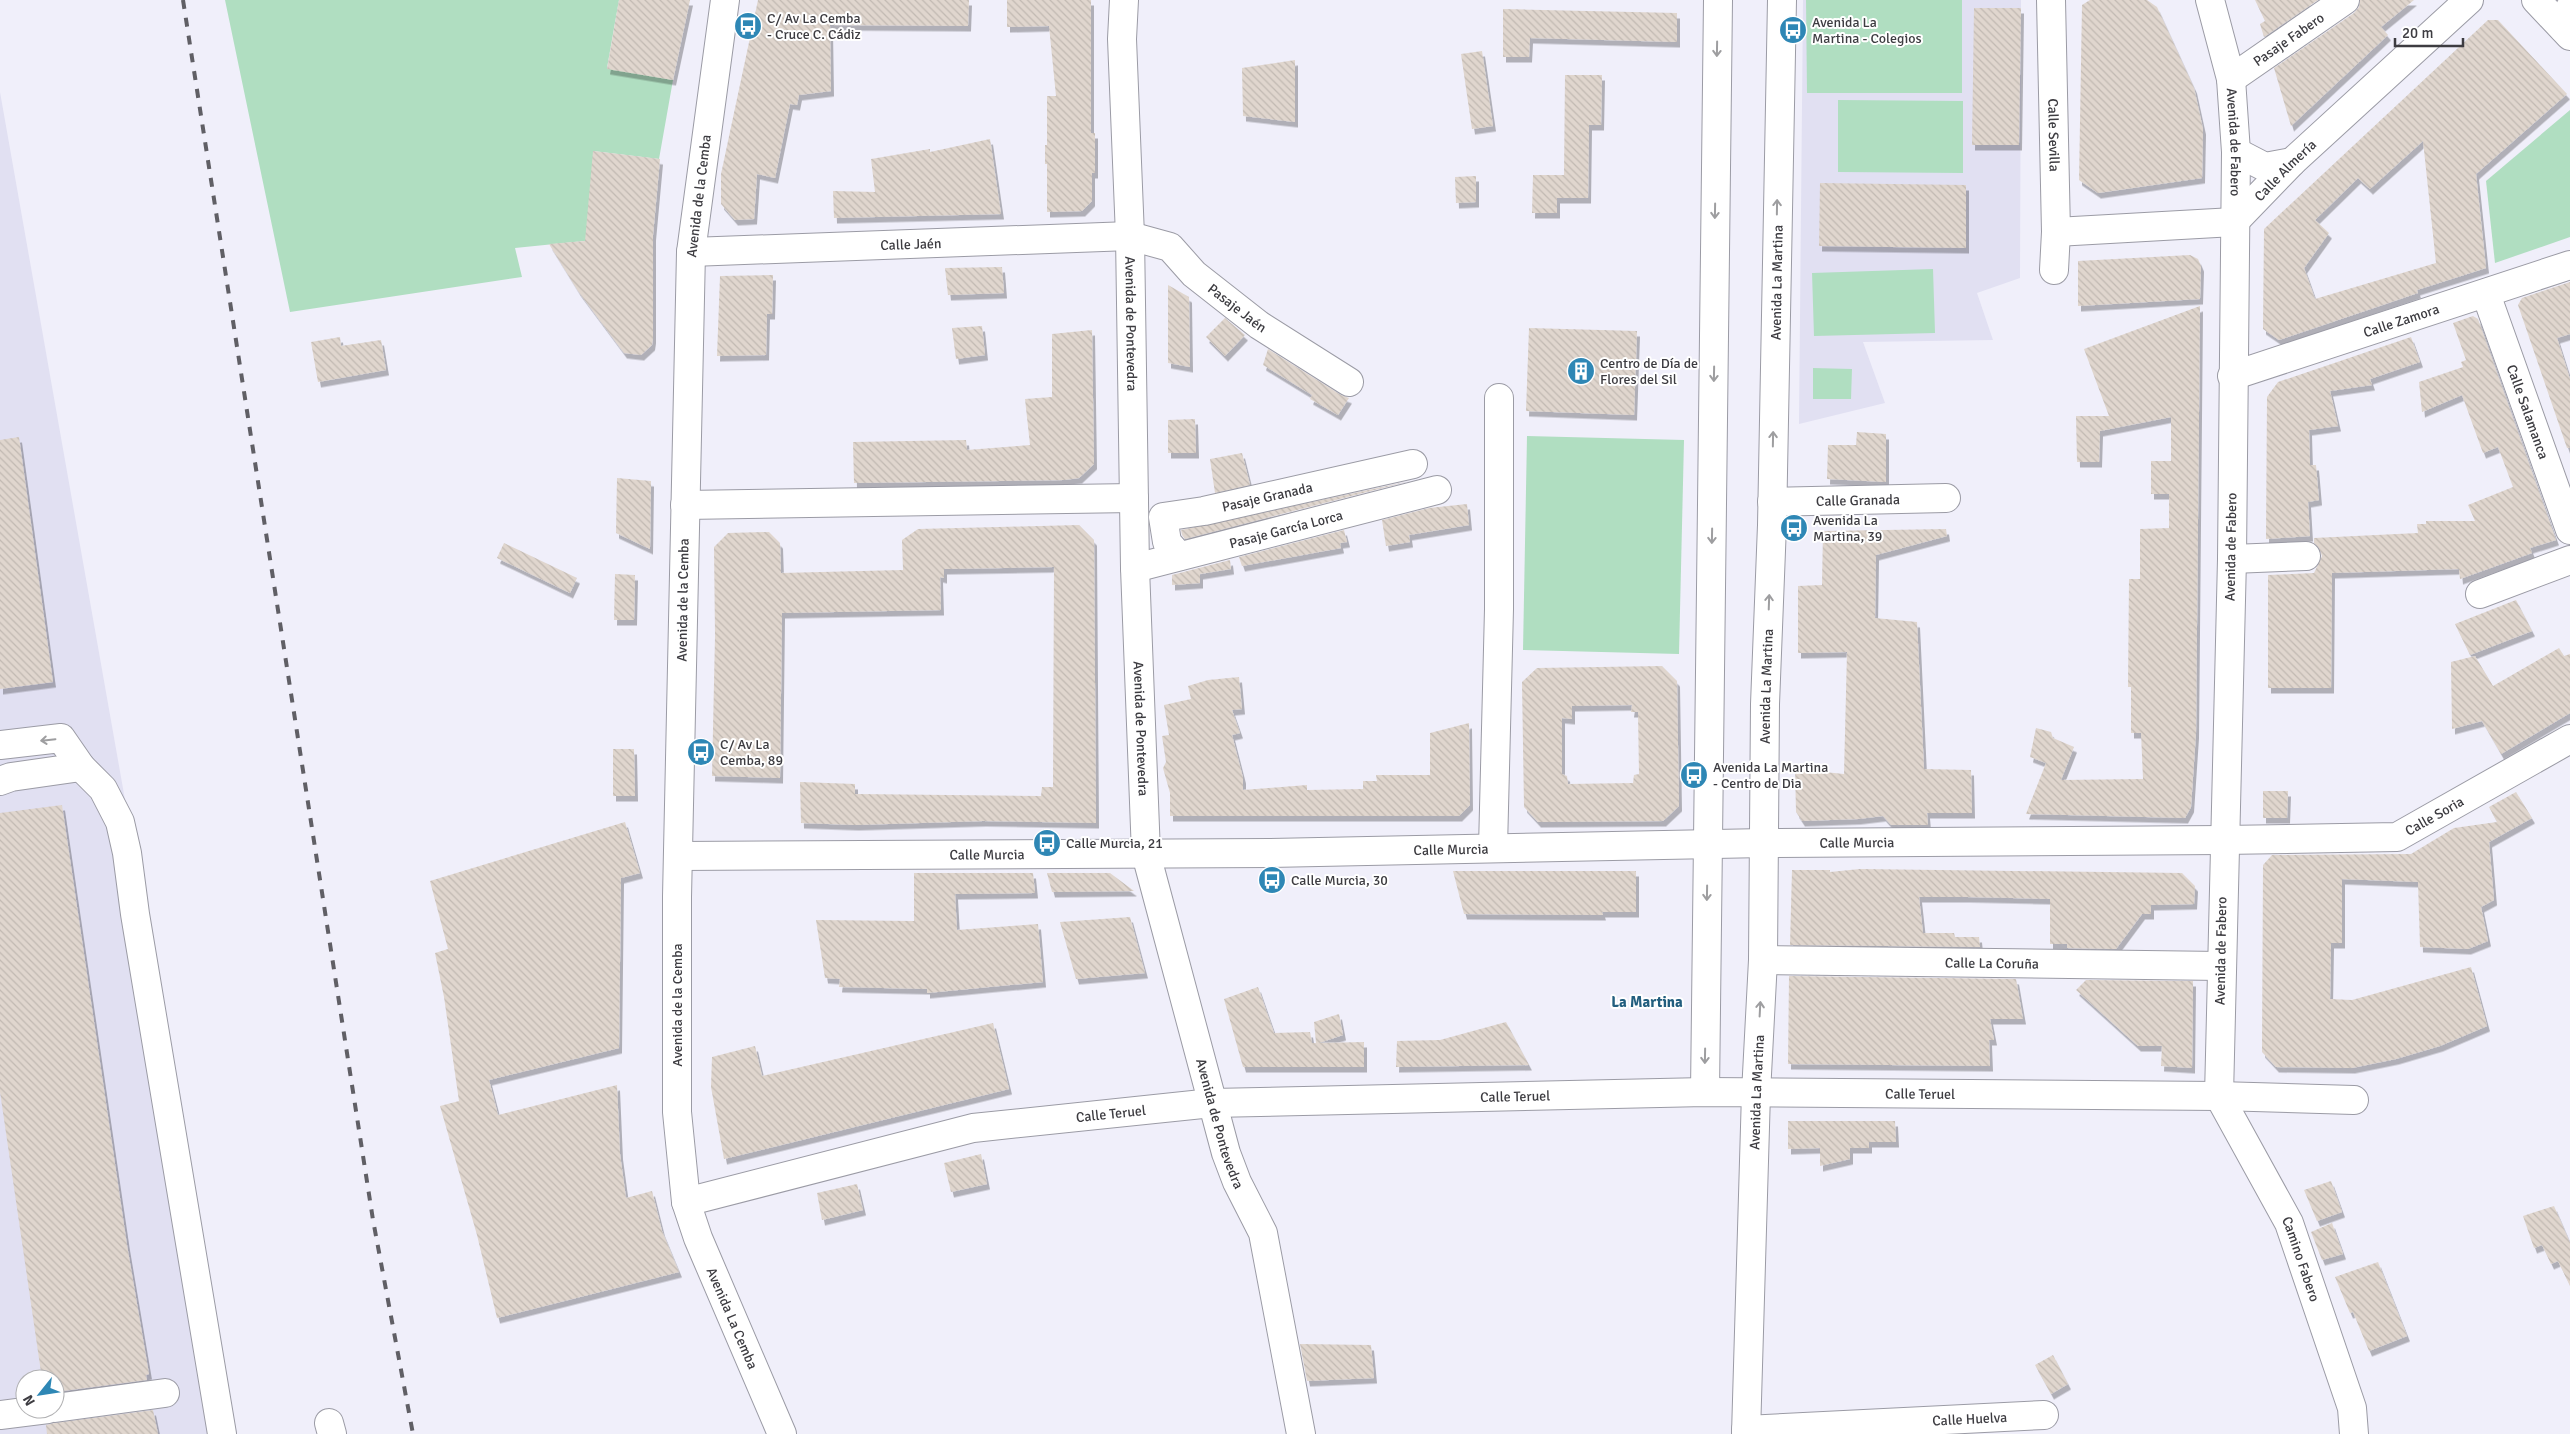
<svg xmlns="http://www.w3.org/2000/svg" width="2570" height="1434" font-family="Signika,sans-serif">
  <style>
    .built { fill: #e1e0f2; fill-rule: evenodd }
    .green { fill: #b0dec1 }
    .building { fill: url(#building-back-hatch); fill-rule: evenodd; filter: url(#shadow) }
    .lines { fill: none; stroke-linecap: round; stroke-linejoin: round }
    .minor-casing { stroke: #9b9ba5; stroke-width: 30 }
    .major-casing { stroke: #9b9ba5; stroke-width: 30 }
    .minor { stroke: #fff; stroke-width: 28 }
    .major { stroke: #fff; stroke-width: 28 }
    .rail { stroke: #605f65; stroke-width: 4; stroke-dasharray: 9 9; stroke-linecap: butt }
    .oneway { stroke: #9e9ea0 }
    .labels { text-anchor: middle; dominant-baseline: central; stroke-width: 4; stroke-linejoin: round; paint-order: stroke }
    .poi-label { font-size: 14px; fill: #3d3c41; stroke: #fff; text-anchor: start }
    .street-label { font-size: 14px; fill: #3d3c41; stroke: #fff }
    .neighbourhood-label { font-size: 15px; font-weight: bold; fill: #225e7e; stroke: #fff }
  </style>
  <defs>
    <pattern id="building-back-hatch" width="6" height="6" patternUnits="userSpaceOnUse" patternTransform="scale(1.25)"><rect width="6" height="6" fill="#e0d6ce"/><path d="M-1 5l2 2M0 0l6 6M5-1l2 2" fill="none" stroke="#c1b9b2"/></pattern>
    <filter id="shadow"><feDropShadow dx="3" dy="5.5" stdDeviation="0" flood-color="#0004"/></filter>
  </defs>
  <rect width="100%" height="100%" fill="#f0effa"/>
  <!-- built -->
  <g class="built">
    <path d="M1803 0H2021L2020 278 1977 293 1993 340 1863 342 1885 403 1799 424Z"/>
    <path d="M0 92 237 1434H0ZM25 1379H55V1409H25Z"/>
  </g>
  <!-- green -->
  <g class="green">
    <path d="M225 0H619L607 68 673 80 659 159 593 151 594 240 515 248 522 277 290 312Z"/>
    <path d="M1806 0H1962V93H1807Z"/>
    <path d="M1838 100 1963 101V173L1838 172Z"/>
    <path d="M2570 110V237L2495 263 2486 181Z"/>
    <path d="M1933 269 1935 333 1814 336 1812 273Z"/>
    <path d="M1813 368 1852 369 1851 399H1813Z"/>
    <path d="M1527 436 1684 440 1679 654 1523 650Z"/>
  </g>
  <!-- building -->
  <g class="building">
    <path d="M619 0H690L673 80 607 69Z"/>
    <path d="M758 0H969L968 26 830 25 831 91 799 95 797 105 790 104 775 178 757 174 754 219 735 220 721 204V174Z"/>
    <path d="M1007 0H1091V133H1095V173H1092V201L1082 211 1047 212V164H1045V145H1047V96H1056L1049 26 1007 27Z"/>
    <path d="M2090 0H2147L2157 7 2194 88 2203 129 2202 178 2098 193 2079 180 2082 5Z"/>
    <path d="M2255 0H2318L2264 37 2260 24 2265 21Z"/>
    <path d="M2360 0H2414L2381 27 2388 35 2291 126 2274 68 2354 13 2359 7Z"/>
    <path d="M1974 8H2021L2019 145H1972Z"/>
    <path d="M1503 9 1677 13V42L1530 38 1529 57H1503Z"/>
    <path d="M2488 20H2498L2567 94 2476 174 2486 268 2417 290 2418 293 2279 340 2263 329 2264 229ZM2423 141 2436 263 2315 299 2304 268 2329 233 2315 220 2358 178 2370 189Z"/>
    <path d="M1482 51 1493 126 1472 129 1461 54Z"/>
    <path d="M1295 60V122L1243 116 1242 68Z"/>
    <path d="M1565 75H1602L1601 125H1589L1588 198H1557V213H1532L1533 175H1564Z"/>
    <path d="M990 139 1001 214 834 218 833 191 875 192 871 159 930 149V152Z"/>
    <path d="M593 151 660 159 653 235V338L652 345 641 355 624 353 578 291 549 244 585 241Z"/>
    <path d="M1476 176V202L1456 203 1455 177Z"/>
    <path d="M1820 183 1966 185V248L1819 246Z"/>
    <path d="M2190 255 2198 259 2201 266 2200 299 2078 306V261Z"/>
    <path d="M1002 267 1004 293 948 295 945 268Z"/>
    <path d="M773 275 772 314H767L766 355 717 356 720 276Z"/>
    <path d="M2570 282V334L2557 338 2570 379V448H2567L2518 305 2522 298Z"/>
    <path d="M1168 285 1189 297 1190 367 1168 363Z"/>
    <path d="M2200 306 2196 733 2191 807 2185 818 2026 814 2046 763 2030 757 2036 728 2051 732 2053 738 2074 747 2061 780 2143 779 2141 733H2131V687H2128L2129 579H2140V529L2169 528V494H2151V461H2171V417L2100 431 2099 462H2077L2076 416H2109L2084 349Z"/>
    <path d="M2473 316 2478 319 2556 540 2530 548 2532 553 2460 579 2459 569 2332 573 2331 688H2268V575L2314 573 2322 556 2319 548 2314 543V538L2418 533 2417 524H2426V521H2475L2468 505 2513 487 2498 447 2483 453 2462 395 2422 412 2419 382 2463 367 2461 362 2466 360 2453 323Z"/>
    <path d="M1225 318 1245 335 1225 356 1206 337Z"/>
    <path d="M982 326 985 355 956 359 952 328Z"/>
    <path d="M1529 328 1637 331 1634 415 1526 411Z"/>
    <path d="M1092 330 1094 464 1079 478 1064 480 854 483 853 442 966 440 967 450 1030 445 1025 399 1052 397V334Z"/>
    <path d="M340 337 341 346 381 340 386 370 318 382 311 342Z"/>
    <path d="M2411 337 2420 362 2370 379 2372 385 2330 391 2338 426 2309 430 2310 465H2316L2319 500 2308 502 2310 536 2266 539 2267 397 2278 382Z"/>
    <path d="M1268 349 1341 395 1349 398 1338 415 1310 399 1312 395 1263 365Z"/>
    <path d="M1195 419 1196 453H1168V420Z"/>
    <path d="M1857 432 1886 434V482L1827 479 1828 445H1856Z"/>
    <path d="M19 437 53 682 0 689V440Z"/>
    <path d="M1242 453 1250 485 1215 493 1210 459Z"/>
    <path d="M617 478 651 481 650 549 616 533Z"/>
    <path d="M1410 481 1185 539 1182 535 1181 530Z"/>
    <path d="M1467 504 1469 525 1409 535 1410 542 1386 546 1382 520 1429 508Z"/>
    <path d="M1079 525 1094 540 1096 823 983 821 856 825 801 823 800 782 855 784V794L1041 796 1042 787H1053L1054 567 944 569V578L940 577 941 610 782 613 780 778 712 776 715 636 714 547 728 533 769 532 780 543 781 573 903 570 902 540 918 529Z"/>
    <path d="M1946 529 1947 536 1876 555 1875 618 1917 622 1924 769 1971 770 1972 813H1927L1928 825H1891L1883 816 1858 819 1802 821 1796 812 1795 769 1844 774 1847 652 1798 653V586L1822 585 1823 531Z"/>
    <path d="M1344 530 1347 542 1340 543 1341 548 1242 566 1239 557Z"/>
    <path d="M504 543 577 578 570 593 497 558Z"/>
    <path d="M1230 560 1231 569 1200 574V583L1172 585V575Z"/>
    <path d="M615 574 635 575 634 620H614Z"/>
    <path d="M2516 600 2532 631 2470 655 2455 624Z"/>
    <path d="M2559 648 2564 656 2570 654V713L2501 754 2482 721 2452 729 2451 662 2475 656 2493 686Z"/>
    <path d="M1662 666 1677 681 1679 806 1663 821 1538 822 1524 807 1522 682 1537 668ZM1632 705 1631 712H1638L1639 774 1634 775 1633 783 1568 784 1567 776 1562 774V718L1572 719V706Z"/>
    <path d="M1239 677 1242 709 1232 710 1240 733 1232 735 1243 778V790L1307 785V790L1363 789V781H1377L1376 775H1430V733L1469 723 1470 805 1459 816H1170V793L1163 768 1166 762 1162 736 1169 735 1164 705 1191 699 1188 686 1208 680Z"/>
    <path d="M613 749H634L635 796H613Z"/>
    <path d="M2263 791H2288L2287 818H2263Z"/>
    <path d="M2516 792 2532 818 2489 842 2494 900 2481 907 2488 941 2468 949 2420 947 2418 882 2342 879V943H2331L2330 999 2352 1000 2471 967 2487 1026 2440 1046 2396 1059 2352 1068 2276 1067 2262 1052 2263 865 2272 855 2411 854 2454 828 2497 822 2489 807Z"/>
    <path d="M62 805 127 1245 149 1374 146 1375 147 1380 55 1392V1379H42L0 1092V813Z"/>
    <path d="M625 822 640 873 621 878 619 1048 489 1080 498 1115 617 1085 620 1154 626 1198 652 1191 662 1231 679 1272 497 1318 477 1235 440 1106 459 1101 444 997 435 953 448 949 430 881Z"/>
    <path d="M1860 869 2182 873 2195 886 2194 904 2151 905V914H2142L2116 949 2067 948V944H2050V899L1967 897H1919L1923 933H1954L1955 937H1979L1980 947 1790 945 1792 870H1830V872Z"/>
    <path d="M1453 871H1636V912H1602L1603 915 1464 914Z"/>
    <path d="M914 873H1033L1035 893 955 894 957 930 1038 924 1043 982 927 993V989L839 987 840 979 825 978 816 920 914 921Z"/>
    <path d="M1047 873H1110L1134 891 1052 892Z"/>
    <path d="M1130 917 1145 973 1076 979 1060 922Z"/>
    <path d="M1789 976 2016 979 2023 1019H1990L1994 1040H1989L1990 1066 1788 1064Z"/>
    <path d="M2086 980 2193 981 2192 1068 2161 1066 2162 1046H2138L2076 990Z"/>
    <path d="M1258 987 1274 1033 1310 1032 1312 1043H1316L1314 1022 1339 1014 1343 1035 1319 1043 1364 1042V1067H1243L1224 999Z"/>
    <path d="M1506 1022 1529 1065 1396 1067 1397 1041 1440 1040Z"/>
    <path d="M993 1023 1009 1089 724 1159 711 1087 712 1057 755 1046 762 1076Z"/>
    <path d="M1788 1121H1895L1896 1142H1869V1148H1850V1159L1820 1166V1148L1788 1149Z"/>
    <path d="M981 1154 987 1184 951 1192 944 1163Z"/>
    <path d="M2331 1181 2342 1212 2317 1221 2304 1190Z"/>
    <path d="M857 1184 863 1210 822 1220 817 1193Z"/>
    <path d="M2554 1206 2570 1243V1286L2558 1261 2551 1264 2542 1245 2534 1248 2523 1216Z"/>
    <path d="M2332 1223 2343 1254 2322 1260 2311 1232Z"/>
    <path d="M2378 1262 2407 1336 2369 1351 2353 1312 2350 1313 2335 1277Z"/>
    <path d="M1300 1344 1371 1345 1374 1378 1307 1381Z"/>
    <path d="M2053 1355 2068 1384 2051 1394 2035 1365Z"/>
    <path d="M153 1410 158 1434H47L46 1425 54 1423Z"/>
  </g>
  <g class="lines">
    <!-- minor casing -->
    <g class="minor-casing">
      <g id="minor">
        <path id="s1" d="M725 0 691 252 677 897V1112L686 1202 698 1238 782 1434"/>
        <path id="s2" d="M1124 0 1122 39 1130 236 1135 568 1146 854 1226 1153 1237 1182 1263 1233 1301 1434"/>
        <path id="s3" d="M2051 0 2056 232 2054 270"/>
        <path id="s4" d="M2210 0 2231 79 2236 152 2232 559 2219 1096 2289 1223 2352 1408 2354 1434"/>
        <path d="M2563 28 2570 8"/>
        <path id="s5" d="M2231 79 2345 0"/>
        <path d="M2236 152 2265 167 2292 162"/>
        <path id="s6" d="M2056 232 2234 222 2292 162 2469 0"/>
        <path id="s7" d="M691 252 1130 236 1170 247 1194 274 1259 325 1349 382"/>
        <path id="s8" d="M2486 294 2570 530"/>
        <path id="s9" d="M2232 376 2570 265"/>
        <path id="s10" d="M1772 502 1946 498"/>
        <path d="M685 505 1134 498"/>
        <path id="s11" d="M1179 556 1167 542 1163 517 1204 511 1413 464"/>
        <path d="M2232 559 2306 556"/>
        <path id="s12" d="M1135 568 1437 490"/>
        <path d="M2480 594 2570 560"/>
        <path d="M0 745 61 738 81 767 103 789 120 822 127 853 135 914 222 1434"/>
        <path d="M0 781 11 777 81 767"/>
        <path d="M1493 848 1499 609V398"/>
        <path id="s13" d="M679 856 1270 853 1765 843 2223 840 2397 837 2570 739"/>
        <path id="s14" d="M1763 960 2221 966"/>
        <path d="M1705 1092 1718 0"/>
        <path id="s15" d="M686 1202 973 1128 1212 1103 1705 1092 2219 1096 2354 1100"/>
        <path d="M55 1408 165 1393"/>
        <path d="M0 1415 48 1409"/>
        <path d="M329 1423 332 1434"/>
        <path id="s16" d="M1746 1430 2044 1415"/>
        <path id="s17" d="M1746 1434 1756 1093 1763 960 1765 704 1772 525 1782 0"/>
      </g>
    </g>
    <!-- major casing -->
    <g class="major-casing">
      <path id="major" d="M2536 0 2570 36"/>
    </g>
    <!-- minor -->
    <use href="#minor" class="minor"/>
    <!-- major -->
    <use href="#major" class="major"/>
    <!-- rail -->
    <path class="rail" d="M183 0 373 1220 413 1434"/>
  </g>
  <!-- one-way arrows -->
  <defs><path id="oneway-shaft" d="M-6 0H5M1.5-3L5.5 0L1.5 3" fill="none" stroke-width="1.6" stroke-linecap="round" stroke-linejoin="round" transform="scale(1.25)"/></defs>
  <g class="oneway">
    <use href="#oneway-shaft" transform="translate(1717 49) rotate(91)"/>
    <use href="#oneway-shaft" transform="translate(1777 207) rotate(-89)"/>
    <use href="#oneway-shaft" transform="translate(1715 211) rotate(91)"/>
    <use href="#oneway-shaft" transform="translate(1714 374) rotate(91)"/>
    <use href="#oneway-shaft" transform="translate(1773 439) rotate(-89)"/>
    <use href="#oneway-shaft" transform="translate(1712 536) rotate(91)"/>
    <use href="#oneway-shaft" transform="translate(1769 602) rotate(-88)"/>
    <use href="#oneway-shaft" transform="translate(48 740) rotate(174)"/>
    <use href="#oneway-shaft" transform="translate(1707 893) rotate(91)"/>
    <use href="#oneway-shaft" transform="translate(1760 1009) rotate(-87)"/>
    <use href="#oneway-shaft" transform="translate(1705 1056) rotate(91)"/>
  </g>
  <!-- icons -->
  <defs>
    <g id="bus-disc" transform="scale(1.4375)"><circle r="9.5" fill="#2e87b5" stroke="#fff"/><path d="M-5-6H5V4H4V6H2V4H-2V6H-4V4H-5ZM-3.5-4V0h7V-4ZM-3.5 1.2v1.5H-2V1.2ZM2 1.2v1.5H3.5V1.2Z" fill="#fff"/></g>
    <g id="building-disc" transform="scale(1.4375)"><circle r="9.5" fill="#2e87b5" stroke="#fff"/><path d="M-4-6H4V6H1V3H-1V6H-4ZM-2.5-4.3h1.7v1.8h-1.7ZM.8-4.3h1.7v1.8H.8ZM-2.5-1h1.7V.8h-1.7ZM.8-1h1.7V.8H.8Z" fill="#fff"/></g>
  </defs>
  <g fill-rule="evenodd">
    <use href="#bus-disc" x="748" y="26"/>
    <use href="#bus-disc" x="1793" y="30"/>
    <use href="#building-disc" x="1581" y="371"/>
    <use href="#bus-disc" x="1794" y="528"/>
    <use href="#bus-disc" x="701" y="752"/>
    <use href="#bus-disc" x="1694" y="775"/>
    <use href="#bus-disc" x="1047" y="843"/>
    <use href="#bus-disc" x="1272" y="880"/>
  </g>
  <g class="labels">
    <!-- poi labels -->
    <g class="poi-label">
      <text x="767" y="18">C/ Av La Cemba<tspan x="767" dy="16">- Cruce C. Cádiz</tspan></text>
      <text x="1812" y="22">Avenida La<tspan x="1812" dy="16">Martina - Colegios</tspan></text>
      <text x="1600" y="363">Centro de Día de<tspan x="1600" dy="16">Flores del Sil</tspan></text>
      <text x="1813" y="520">Avenida La<tspan x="1813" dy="16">Martina, 39</tspan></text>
      <text x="720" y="744">C/ Av La<tspan x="720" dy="16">Cemba, 89</tspan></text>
      <text x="1713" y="767">Avenida La Martina<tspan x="1713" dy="16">- Centro de Dia</tspan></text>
      <text x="1066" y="843">Calle Murcia, 21</text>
      <text x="1291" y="880">Calle Murcia, 30</text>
    </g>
    <!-- street labels -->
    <g class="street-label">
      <text stroke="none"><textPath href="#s5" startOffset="70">Pasaje Fabero</textPath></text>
      <text stroke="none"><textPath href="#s3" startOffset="135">Calle Sevilla</textPath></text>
      <text stroke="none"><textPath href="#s4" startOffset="145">Avenida de Fabero</textPath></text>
      <text stroke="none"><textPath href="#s6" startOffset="251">Calle Almería</textPath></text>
      <text transform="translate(699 196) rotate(-83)">Avenida de la Cemba</text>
      <text stroke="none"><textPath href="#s7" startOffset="220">Calle Jaén</textPath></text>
      <text stroke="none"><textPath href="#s17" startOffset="1152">Avenida La Martina</textPath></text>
      <text stroke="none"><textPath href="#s7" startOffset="572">Pasaje Jaén</textPath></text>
      <text stroke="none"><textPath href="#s9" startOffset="178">Calle Zamora</textPath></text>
      <text stroke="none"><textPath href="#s2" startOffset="324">Avenida de Pontevedra</textPath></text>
      <text stroke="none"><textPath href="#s8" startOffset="125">Calle Salamanca</textPath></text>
      <text stroke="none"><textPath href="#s11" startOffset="150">Pasaje Granada</textPath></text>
      <text stroke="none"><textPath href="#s10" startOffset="86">Calle Granada</textPath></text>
      <text stroke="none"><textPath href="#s12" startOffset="156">Pasaje García Lorca</textPath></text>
      <text transform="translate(2231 547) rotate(-89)">Avenida de Fabero</text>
      <text transform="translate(683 600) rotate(-89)">Avenida de la Cemba</text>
      <text stroke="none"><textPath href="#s17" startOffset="748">Avenida La Martina</textPath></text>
      <text stroke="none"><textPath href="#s2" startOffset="729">Avenida de Pontevedra</textPath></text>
      <text stroke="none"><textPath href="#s13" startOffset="1761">Calle Soria</textPath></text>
      <text stroke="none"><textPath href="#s13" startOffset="1178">Calle Murcia</textPath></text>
      <text stroke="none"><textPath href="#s13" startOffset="772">Calle Murcia</textPath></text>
      <text stroke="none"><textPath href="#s13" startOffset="308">Calle Murcia</textPath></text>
      <text transform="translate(2221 951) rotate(-89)">Avenida de Fabero</text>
      <text stroke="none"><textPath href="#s14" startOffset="229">Calle La Coruña</textPath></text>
      <text transform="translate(677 1005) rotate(-90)">Avenida de la Cemba</text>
      <text stroke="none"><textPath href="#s17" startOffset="342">Avenida La Martina</textPath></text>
      <text stroke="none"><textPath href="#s15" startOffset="1245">Calle Teruel</textPath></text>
      <text stroke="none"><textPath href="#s15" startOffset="840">Calle Teruel</textPath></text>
      <text stroke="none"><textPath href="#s15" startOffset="435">Calle Teruel</textPath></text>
      <text stroke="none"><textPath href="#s2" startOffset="1134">Avenida de Pontevedra</textPath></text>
      <text stroke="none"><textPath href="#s4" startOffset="1282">Camino Fabero</textPath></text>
      <text stroke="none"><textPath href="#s1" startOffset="1330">Avenida La Cemba</textPath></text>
      <text stroke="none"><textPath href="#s16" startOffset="224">Calle Huelva</textPath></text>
    </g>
    <!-- neighbourhood labels -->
    <g class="neighbourhood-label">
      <text x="1647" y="1002">La Martina</text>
    </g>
  </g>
  <!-- north arrow -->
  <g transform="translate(40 1394) rotate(240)"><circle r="24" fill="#ffffff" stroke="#b1b1b3"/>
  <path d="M0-4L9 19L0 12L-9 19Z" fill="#2e87b5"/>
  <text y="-8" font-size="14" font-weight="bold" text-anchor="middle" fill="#3d3c41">N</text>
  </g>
  <!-- scale -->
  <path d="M2395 38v8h68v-8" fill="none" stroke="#3d3c41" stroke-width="2.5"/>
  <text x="2402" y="38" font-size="15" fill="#3d3c41" stroke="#ffffff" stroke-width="4" paint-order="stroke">20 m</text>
</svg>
